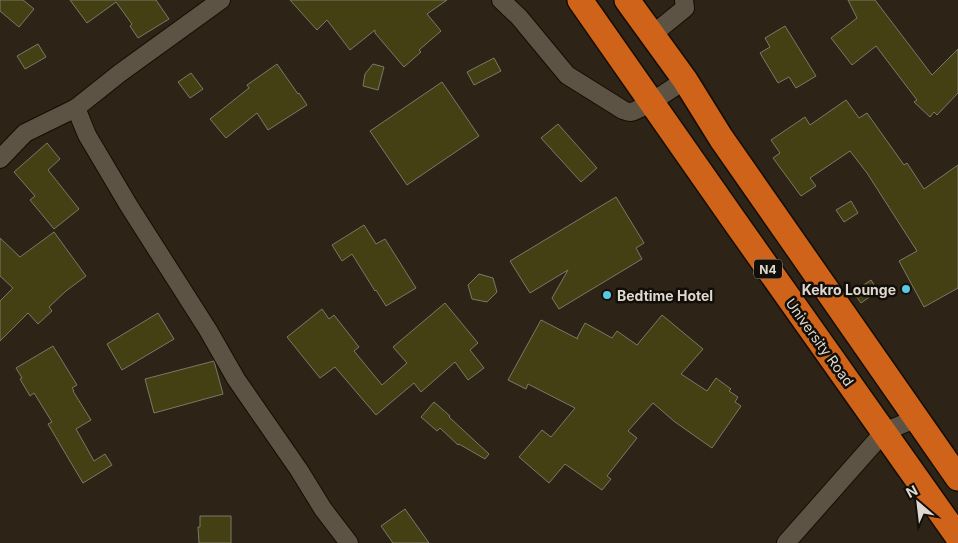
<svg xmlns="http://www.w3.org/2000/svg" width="958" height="543" font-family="Inter,sans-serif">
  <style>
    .building { fill: #444014; stroke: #7a7967 }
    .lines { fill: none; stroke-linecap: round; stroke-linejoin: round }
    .minor-casing { stroke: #150d03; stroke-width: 20 }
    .highway-casing { stroke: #150d03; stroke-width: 28 }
    .minor { stroke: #5d5344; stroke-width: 18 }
    .highway { stroke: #ce6319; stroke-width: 25 }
    .poi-dot { fill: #57c9e2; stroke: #120e08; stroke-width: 2 }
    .labels { text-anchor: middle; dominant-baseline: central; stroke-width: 5; stroke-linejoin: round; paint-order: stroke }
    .shield { fill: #120e08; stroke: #a19b94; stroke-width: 1 }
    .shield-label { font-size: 12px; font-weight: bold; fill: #ded8d0 }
    .poi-label { font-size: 14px; font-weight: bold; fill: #ded8d0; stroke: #120e08; text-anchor: end }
    .street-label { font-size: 14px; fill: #ded8d0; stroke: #120e08 }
  </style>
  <rect width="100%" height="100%" fill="#2d2417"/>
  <!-- building -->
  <g class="building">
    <path d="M0 0H23L34 9 19 27 0 11Z"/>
    <path d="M70 0H156L169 19 138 38 130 26 132 24 116 2 87 23Z"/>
    <path d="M290 0H447L427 14 441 31 419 50 421 52 404 67 375 33V30L350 50 327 20 317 30Z"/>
    <path d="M848 0H875L932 75 958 49V93L937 115 934 112 930 117 914 102 917 100 876 46 852 65 831 38 857 18Z"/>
    <path d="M785 26 816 76 796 88 789 77 778 83 760 53 770 47 765 38Z"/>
    <path d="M38 44 46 57 25 69 17 56Z"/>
    <path d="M494 58 501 71 474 85 467 72Z"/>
    <path d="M277 64 298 94 299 93 307 105 268 130 257 113 226 138 210 119 249 88 247 85Z"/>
    <path d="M373 64 384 67 378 90 363 86 365 74Z"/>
    <path d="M191 73 203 89 190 98 178 82Z"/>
    <path d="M442 82 479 136 407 185 370 131Z"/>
    <path d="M846 100 859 118 867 113 904 165 907 163 924 189 958 165V288L924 307 899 261 917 251 867 173 850 151 810 178 816 186 801 196 773 158 780 153 771 140 805 117 810 125Z"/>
    <path d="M558 124 597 168 581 182 541 138Z"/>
    <path d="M47 143 60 159 48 170 79 209 54 229 30 200 35 196 14 172Z"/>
    <path d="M616 197 644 243 636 248 642 259 559 309 552 298 568 270 530 293 510 261Z"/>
    <path d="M851 201 858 213 844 222 836 210Z"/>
    <path d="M364 225 376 244 385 239 416 288 386 306 376 290 375 291 352 254 342 261 332 245Z"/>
    <path d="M54 232 86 276 66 291 49 307 52 311 38 324 28 313 0 341V301L13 288 0 276V238L20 257Z"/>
    <path d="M479 274 493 278 497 292 487 302 472 299 468 285Z"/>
    <path d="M871 280 878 291 861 303 853 292Z"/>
    <path d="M445 303 478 343 470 350 484 368 468 380 455 362 421 392 414 383 376 415 335 367 320 378 287 337 322 309 329 319 334 315 359 347 354 351 382 385 407 363 393 347Z"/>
    <path d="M158 313 174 339 122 370 107 344Z"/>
    <path d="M662 315 703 349 681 374 707 391 716 378 731 389 729 391 738 397 735 402 741 406 712 448 675 422 653 403 628 431 637 438 607 476 611 479 602 490 565 464 549 483 519 457 542 430 551 437 575 408 528 384 526 389 508 380 541 320 578 339 577 338 585 323 612 338 617 331 637 345Z"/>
    <path d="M53 346 77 385 72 388 74 391H73L91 420 76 429 94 461 105 454 112 465 83 483 48 424 52 422 34 393 30 396 20 379 22 378 16 368Z"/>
    <path d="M214 361 223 394 154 413 145 379Z"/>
    <path d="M434 402 450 416 449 417 489 454 485 459 459 444 458 445 440 428 437 431 421 417Z"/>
    <path d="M405 509 429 543H393L381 526Z"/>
    <path d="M200 516H231V543H199L198 527H200Z"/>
  </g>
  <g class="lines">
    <!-- minor casing -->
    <g class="minor-casing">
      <g id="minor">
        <path d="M221 0 120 73 76 108 87 135 129 206 208 330 236 379 299 470 323 509 349 543"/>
        <path d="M501 0 519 17 567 75 623 110C626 111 627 112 631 112 642 110 674 87 685 80"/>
        <path d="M652 35 685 8 684 0"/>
        <path d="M0 159 25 133 76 108"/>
        <path d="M786 543 884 432 917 418"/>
      </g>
    </g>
    <!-- highway casing -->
    <g class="highway-casing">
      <g id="highway">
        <path d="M580 0 738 226 958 537"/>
        <path d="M627 0 685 80 721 138 958 478"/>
      </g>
    </g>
    <!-- minor -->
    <use href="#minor" class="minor"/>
    <!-- highway -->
    <use href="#highway" class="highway"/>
  </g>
  <!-- markers -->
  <g class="poi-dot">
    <circle cx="906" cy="289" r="5"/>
    <circle cx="607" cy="295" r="5"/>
  </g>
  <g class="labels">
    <!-- shield labels -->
    <rect class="shield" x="754" y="259.5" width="28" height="19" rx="4"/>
    <g class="shield-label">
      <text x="768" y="269">N4</text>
    </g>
    <!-- poi labels -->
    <g class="poi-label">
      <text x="896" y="289">Kekro Lounge</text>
      <text x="617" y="295" text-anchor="start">Bedtime Hotel</text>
    </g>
    <!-- street labels -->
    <g class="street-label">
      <text transform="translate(820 342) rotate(54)">University Road</text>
    </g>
  </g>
  <!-- north arrow -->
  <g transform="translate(918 503) rotate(332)" stroke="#120e08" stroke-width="4" paint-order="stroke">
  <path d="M0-4L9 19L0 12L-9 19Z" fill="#ded8d0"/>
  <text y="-8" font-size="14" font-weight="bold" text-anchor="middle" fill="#ded8d0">N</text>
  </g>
</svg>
